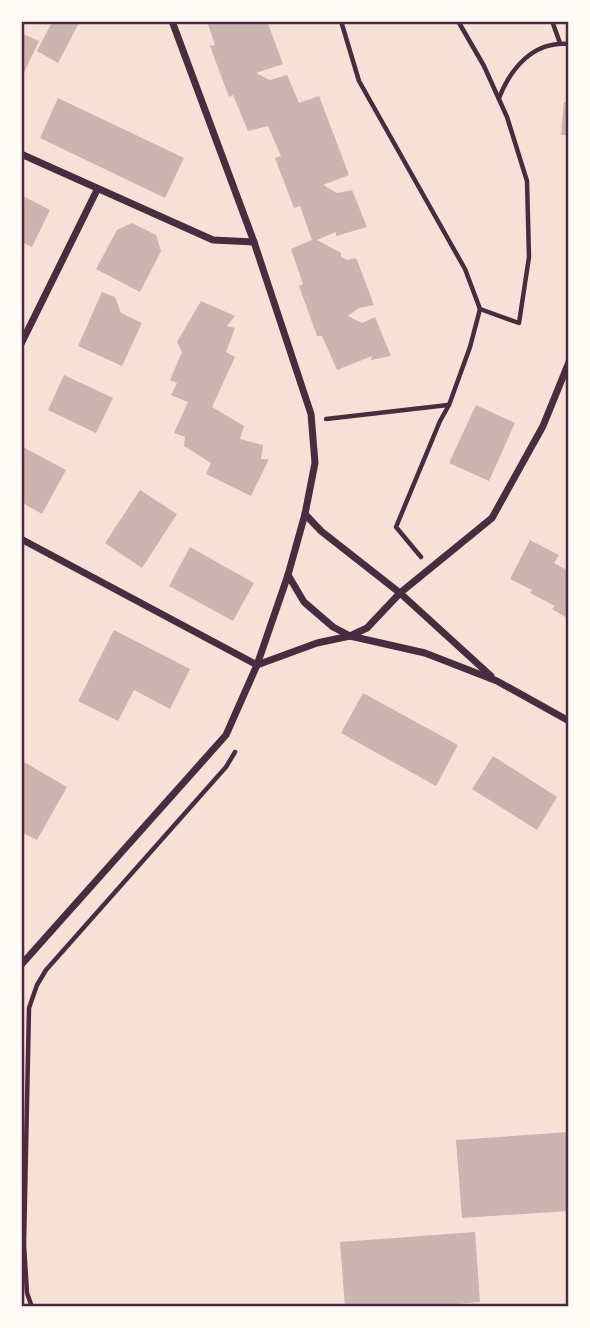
<svg xmlns="http://www.w3.org/2000/svg" width="590" height="1328" font-family="'Golos Text',sans-serif">
  <style>
    .building { fill: #ccb4b1 }
    .lines { fill: none; stroke-linecap: round; stroke-linejoin: round }
    .path { stroke: #4a2c40; stroke-width: 4.5 }
    .minor { stroke: #4a2c40; stroke-width: 7 }
    .neatline { fill: none; stroke: #4a2c40; stroke-width: 2.5 }
  </style>
  <rect width="100%" height="100%" fill="#f7e1d7"/>
  <!-- building -->
  <g class="building">
    <path d="M46 21H80L58 63 37 51 51 24Z"/>
    <path d="M207 21H267L283 64 256 73 270 80 287 75 299 103 319 96 349 175 323 185 337 193 352 190 367 227 336 236V232L317 240 341 253V257L347 260 355 258 357 260 374 305 359 308 348 316 362 323 375 317 391 356 371 360 372 356 337 370 322 336H317L299 286 303 284 291 249 312 240 300 206 294 208 275 158 281 156 268 126 248 131 233 95 229 97 210 46 215 45Z"/>
    <path d="M21 33 39 41 21 79Z"/>
    <path d="M58 98 184 158 165 198 40 138Z"/>
    <path d="M564 102H569V135H561Z"/>
    <path d="M21 195 50 210 32 247 21 242Z"/>
    <path d="M132 223 156 235 161 251 140 292 96 269 117 230Z"/>
    <path d="M102 292 115 297 121 313 142 323 122 366 78 346Z"/>
    <path d="M201 301 235 316 227 326 235 328 226 352 235 357 212 407 244 426 240 439 263 445 261 459H269L251 496 206 474 211 463 184 446 185 437 174 433 188 402 171 395 177 383 170 380 182 352 177 342Z"/>
    <path d="M64 375 113 398 96 433 48 410Z"/>
    <path d="M476 405 515 423 489 481 449 463Z"/>
    <path d="M21 446 66 470 42 514 21 502Z"/>
    <path d="M140 490 177 514 142 568 105 543Z"/>
    <path d="M530 540 559 555 554 563 569 571V619L552 609 555 606 530 593 532 590 510 579Z"/>
    <path d="M190 547 254 583 233 621 169 586Z"/>
    <path d="M114 630 190 669 170 709 134 690 118 721 78 701Z"/>
    <path d="M363 693 458 745 436 786 341 733Z"/>
    <path d="M493 756 557 797 537 830 472 789Z"/>
    <path d="M24 762 67 787 37 840 21 832V767Z"/>
    <path d="M569 1132V1211L462 1218 456 1140Z"/>
    <path d="M475 1232 480 1302 417 1307H345L340 1242Z"/>
  </g>
  <g class="lines">
    <!-- path -->
    <g class="path">
      <path d="M341 21 359 81 465 269 480 309 470 347 449 405 440 421 396 527 421 557"/>
      <path d="M458 21 484 66 507 117 527 181 529 257 519 323 480 309"/>
      <path d="M552 21 560 43"/>
      <path d="M499 98C511 68 533 41 569 44"/>
      <path d="M326 419 448 405"/>
      <path d="M32 1307 27 1293 24 1245 29 1008 37 985 46 970 226 767 235 752"/>
    </g>
    <!-- minor -->
    <g class="minor">
      <path d="M21 154 213 240 254 242"/>
      <path d="M21 344 97 190"/>
      <path d="M305 514 321 531 400 593 491 676"/>
      <path d="M21 539 257 665"/>
      <path d="M288 575 304 602 333 627 350 636 425 653 497 681 569 721"/>
      <path d="M257 665 317 643 350 636 367 628 400 593 492 518 543 426 569 362"/>
      <path d="M21 965 226 735 257 665 288 575 305 514 315 463 311 414 254 242 172 21"/>
    </g>
  </g>
  <!-- border -->
  <rect width="590" height="1328" fill="none" stroke="#fffaf5" stroke-width="46"/>
  <rect x="23" y="23" width="544" height="1282" class="neatline"/>
</svg>
